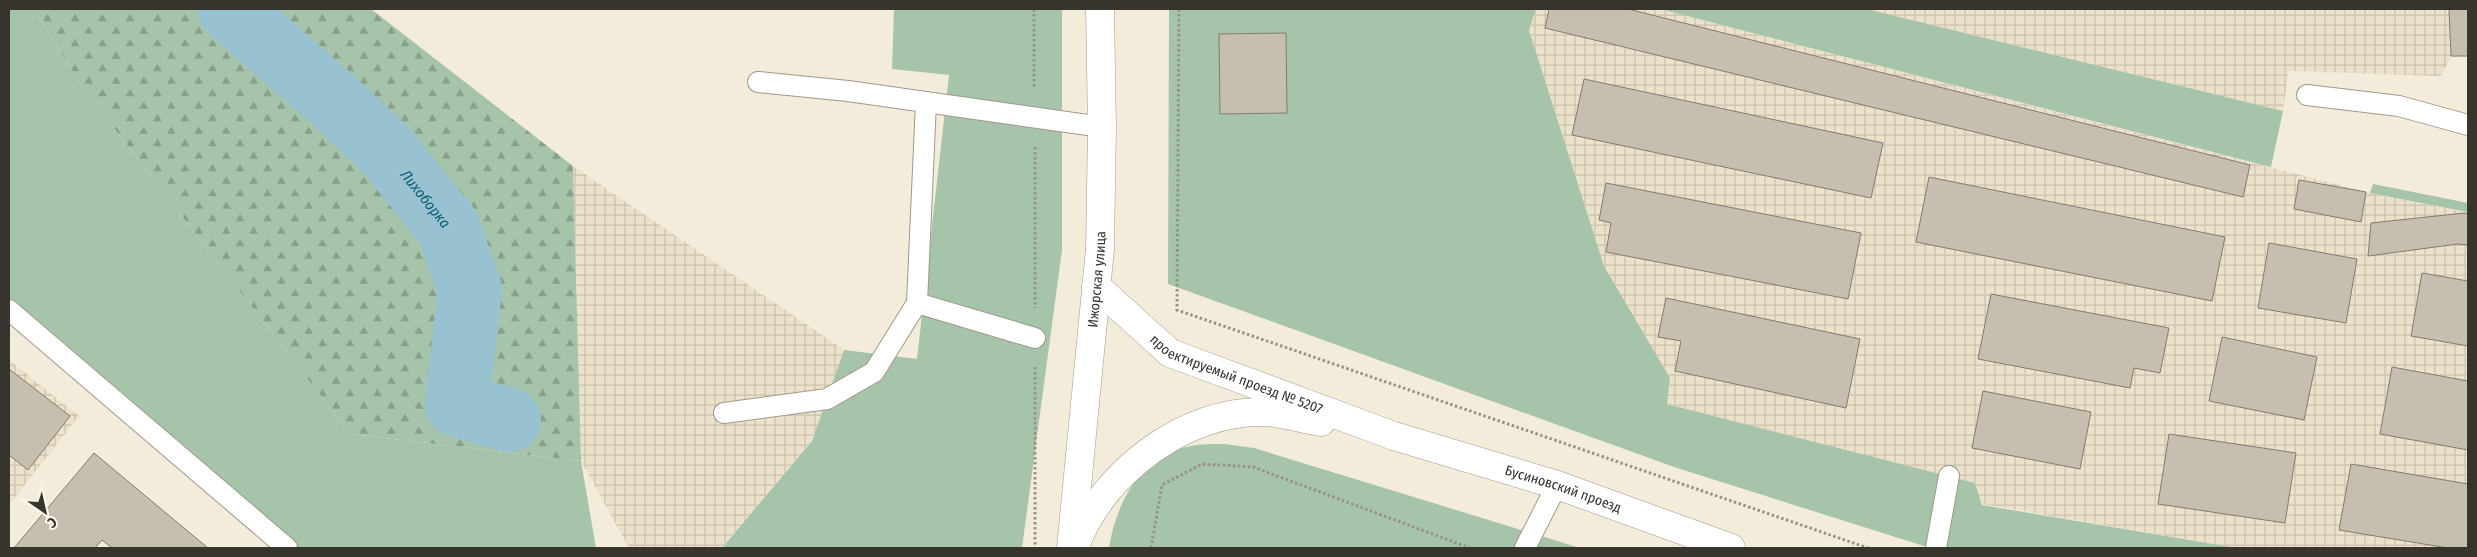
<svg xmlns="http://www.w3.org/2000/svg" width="2477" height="557" font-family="'Fira Sans Condensed',sans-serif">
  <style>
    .industrial { fill: url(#industrial-grid) }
    .green { fill: #a6c4aa }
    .forest { fill: url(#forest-firs) }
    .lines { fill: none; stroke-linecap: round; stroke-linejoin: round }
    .river { stroke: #98c2d1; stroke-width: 64 }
    .building { fill: #c6bfaf; stroke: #837c6e }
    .lane-casing { stroke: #a0998a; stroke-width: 22 }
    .secondary-casing { stroke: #a0998a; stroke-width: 29 }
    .path { stroke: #989386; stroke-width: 3; stroke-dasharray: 2.5 2.5; stroke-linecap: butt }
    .lane { stroke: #fff; stroke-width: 20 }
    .secondary { stroke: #fff; stroke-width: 28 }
    .labels { text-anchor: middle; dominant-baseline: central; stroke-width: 4; stroke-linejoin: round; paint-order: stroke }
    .street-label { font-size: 14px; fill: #37342d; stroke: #fef9ef }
    .water-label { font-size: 15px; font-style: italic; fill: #0b5f75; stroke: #fef9ef }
  </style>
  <defs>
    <pattern id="industrial-grid" width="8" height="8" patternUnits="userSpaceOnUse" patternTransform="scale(1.25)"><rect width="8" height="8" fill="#ece1ca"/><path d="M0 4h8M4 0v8" fill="none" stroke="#cbc2ae"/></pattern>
    <pattern id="forest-firs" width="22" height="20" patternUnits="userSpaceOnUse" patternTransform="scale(1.25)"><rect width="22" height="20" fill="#a6c4aa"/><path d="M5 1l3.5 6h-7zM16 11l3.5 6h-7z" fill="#88a08b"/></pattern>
  </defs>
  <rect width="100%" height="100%" fill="#f3ecdb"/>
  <!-- industrial -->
  <g class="industrial">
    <path d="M1536 9H1660L2370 193 2468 212V548H2237L1982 504 1975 483 1667 404 1670 378 1604 266 1529 30Z"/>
    <path d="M1867 9H2468V56L2451 57 2441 76 2289 71 2283 111Z"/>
    <path d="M573 166 844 350 812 441 722 548H629L581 461Z"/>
    <path d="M9 360 79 416 9 505Z"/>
  </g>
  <!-- green -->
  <g class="green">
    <path d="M9 9H34L82 87 350 434 581 461 596 548H287L9 310Z"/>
    <path d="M894 9H1062V250L1022 548H722L812 441 844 350 917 359 949 75 892 69Z"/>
    <path d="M1169 9H1536L1529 30 1604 266 1670 378 1667 404 1975 483 1982 505 2237 548H1930L1677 468 1168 284Z"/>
    <path d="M1660 9H1867L2283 111 2271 167Z"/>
    <path d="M2373 184 2468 203V212L2370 193Z"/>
    <path d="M1224 444 1254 448 1580 548H1109C1115 507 1138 460 1182 448 1196 444 1210 444 1224 444Z"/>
  </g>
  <!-- forest -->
  <path class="forest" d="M34 9H371L573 166 581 461 350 434 82 87Z"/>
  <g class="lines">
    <!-- river -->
    <path class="river" id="s1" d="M229 9 333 100 386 150 448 227 470 289 457 405 509 420"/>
  </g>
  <!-- building -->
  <g class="building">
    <path d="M1549 9H1628L2250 165 2243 197 1545 28Z"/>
    <path d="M2449 9H2468V56H2451Z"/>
    <path d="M1286 33 1287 113 1220 114 1219 34Z"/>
    <path d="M1584 79 1883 143 1871 198 1572 135Z"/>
    <path d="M1929 177 2225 237 2212 301 1916 242Z"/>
    <path d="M2299 180 2366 192 2361 222 2294 209Z"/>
    <path d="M1606 183 1861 233 1848 299 1606 252 1611 223 1599 220Z"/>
    <path d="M2464 213 2468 214V245L2458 244 2368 256 2371 223Z"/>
    <path d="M2269 243 2357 259 2346 323 2258 308Z"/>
    <path d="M2422 273 2468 281V346L2411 336Z"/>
    <path d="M1991 294 2169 328 2160 373 2134 368 2130 388 1978 359Z"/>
    <path d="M1666 298 1860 339 1846 408 1675 371 1681 341 1658 337Z"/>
    <path d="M2222 337 2317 357 2304 420 2209 401Z"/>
    <path d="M2392 367 2468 381V450L2380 434Z"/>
    <path d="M9 369 70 416 28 470 9 455Z"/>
    <path d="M1983 391 2091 412 2080 469 1972 448Z"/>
    <path d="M2169 434 2296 453 2285 523 2158 504Z"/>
    <path d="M94 453 208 548H112L102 540 95 548H14Z"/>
    <path d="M2351 464 2468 484V548H2448L2339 530Z"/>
  </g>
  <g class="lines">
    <!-- lane casing -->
    <g class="lane-casing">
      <g id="lane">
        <path d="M758 82 848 91 1102 127"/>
        <path d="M2307 95 2399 106 2468 125"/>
        <path d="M917 303 1035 338"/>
        <path d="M9 310 287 548"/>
        <path d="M724 413 827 399 874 372 917 303 926 102"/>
        <path d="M1525 548 1557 485"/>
        <path d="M1936 548 1949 476"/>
      </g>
    </g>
    <!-- secondary casing -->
    <g class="secondary-casing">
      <g id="secondary">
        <path id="s2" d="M1096 286 1170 353 1394 436 1557 485 1731 548"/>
        <path d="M1076 544C1103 472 1187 409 1265 412 1283 413 1303 419 1321 422"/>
        <path id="s3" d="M1071 548 1100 249 1102 127 1100 9"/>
      </g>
    </g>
    <!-- path -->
    <g class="path">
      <path d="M1034 9V88"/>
      <path d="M1179 9 1177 310 1868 548"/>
      <path d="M1035 147V308"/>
      <path d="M1035 367V548"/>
      <path d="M1151 548 1162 485 1202 464 1253 467 1470 548"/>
    </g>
    <!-- lane -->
    <use href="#lane" class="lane"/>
    <!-- secondary -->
    <use href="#secondary" class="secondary"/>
  </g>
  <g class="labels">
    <!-- street labels -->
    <g class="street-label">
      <text stroke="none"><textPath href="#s3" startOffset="270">Ижорская улица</textPath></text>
      <text stroke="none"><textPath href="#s2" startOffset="169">проектируемый проезд № 5207</textPath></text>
      <text stroke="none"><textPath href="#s2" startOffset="516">Бусиновский проезд</textPath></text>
    </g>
    <!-- water labels -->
    <g class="water-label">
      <text stroke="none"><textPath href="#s1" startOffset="274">Лихоборка</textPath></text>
    </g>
  </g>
  <!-- border -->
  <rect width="2477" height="557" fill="none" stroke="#37342d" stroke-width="20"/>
  <!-- north arrow -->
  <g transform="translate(45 512) rotate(146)" stroke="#fef9ef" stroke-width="4" paint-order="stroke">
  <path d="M0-4L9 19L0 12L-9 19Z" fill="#37342d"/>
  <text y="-8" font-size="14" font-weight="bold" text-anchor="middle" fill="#37342d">С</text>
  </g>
</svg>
